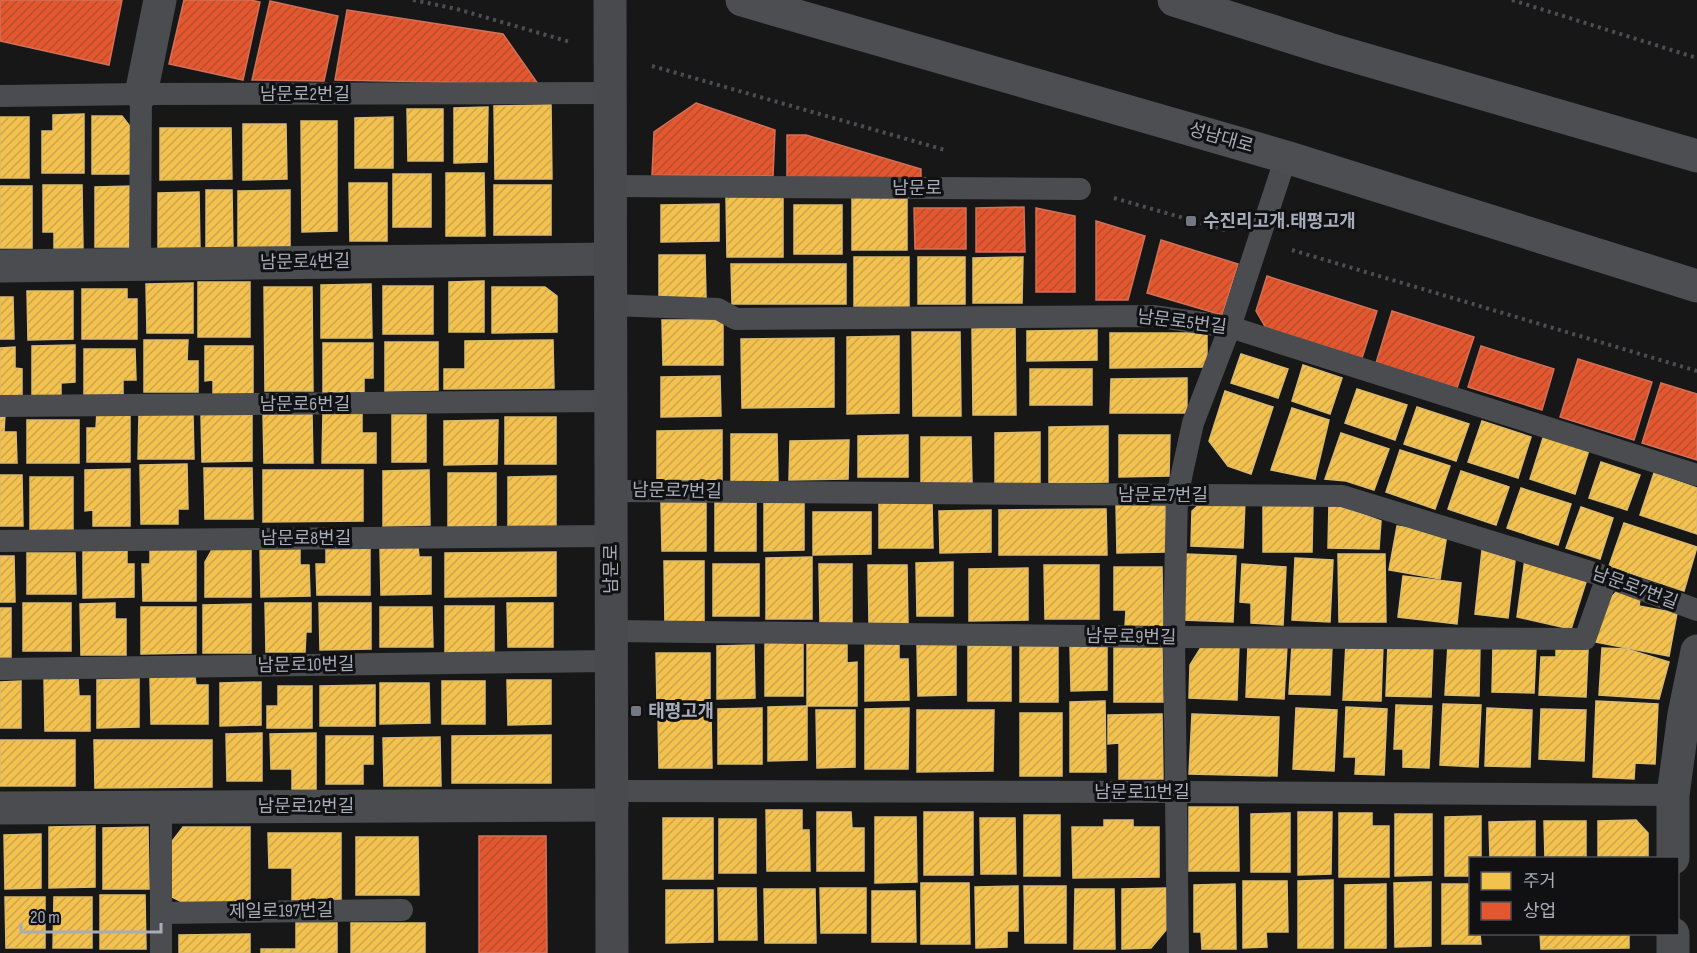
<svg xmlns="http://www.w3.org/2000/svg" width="1697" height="953" font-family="'Sofia Sans Condensed','Noto Sans KR',sans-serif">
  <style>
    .homes { fill: url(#homes-hatch); stroke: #dcbb6e; stroke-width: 1.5 }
    .shops { fill: url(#shops-hatch); stroke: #d27058; stroke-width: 1.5 }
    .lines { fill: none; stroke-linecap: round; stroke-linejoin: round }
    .path { stroke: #4d4e51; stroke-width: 4; stroke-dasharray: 3 4.5; stroke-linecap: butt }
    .lane { stroke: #4a4c50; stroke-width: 22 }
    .street { stroke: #4a4c50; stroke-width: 33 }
    .secondary { stroke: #494a4e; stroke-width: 33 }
    .primary { stroke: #4d4e51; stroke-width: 33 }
    .poi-dot { fill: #757880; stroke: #111113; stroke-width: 2 }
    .labels { text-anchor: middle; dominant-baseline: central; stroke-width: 6; stroke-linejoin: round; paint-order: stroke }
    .street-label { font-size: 18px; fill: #a7acb9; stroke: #111113 }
    .poi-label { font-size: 18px; font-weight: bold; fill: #a7acb9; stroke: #111113; text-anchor: start }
  </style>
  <defs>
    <pattern id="homes-hatch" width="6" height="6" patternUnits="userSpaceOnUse" patternTransform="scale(1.5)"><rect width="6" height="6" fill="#f2c14e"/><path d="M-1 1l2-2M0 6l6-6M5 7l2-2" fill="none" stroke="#cca54a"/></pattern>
    <pattern id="shops-hatch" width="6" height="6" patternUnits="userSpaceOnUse" patternTransform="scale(1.5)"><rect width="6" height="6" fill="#e4572e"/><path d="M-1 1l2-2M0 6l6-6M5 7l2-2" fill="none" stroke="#b84e30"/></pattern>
  </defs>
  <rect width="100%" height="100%" fill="#171717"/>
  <!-- homes -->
  <g class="homes">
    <path d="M551 105 552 179H495L494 106Z"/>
    <path d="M488 107 487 162 454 163V108Z"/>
    <path d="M407 109H443V161H408Z"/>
    <path d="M84 114V173H42V131H53V115Z"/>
    <path d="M92 116H122L132 129 133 174H92Z"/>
    <rect x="0" y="117" width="29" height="61"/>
    <path d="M393 117V168H355V118Z"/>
    <path d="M301 121H337V231L302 232Z"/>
    <path d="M243 124H286L287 179 243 180Z"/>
    <path d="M160 128H231L232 179 160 180Z"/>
    <path d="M446 173H484L485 236H446Z"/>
    <rect x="393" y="174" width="38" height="53"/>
    <path d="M349 183H387V241H350Z"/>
    <path d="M43 185H82L83 248H54V232H43Z"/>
    <rect x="494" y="185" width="57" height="50"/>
    <rect x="0" y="186" width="32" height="62"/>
    <path d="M133 186V247H95V187Z"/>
    <path d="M206 190H232L233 249H206Z"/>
    <path d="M290 190V248H238V191Z"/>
    <path d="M199 192 200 251H158V193Z"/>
    <rect x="852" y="195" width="55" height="55"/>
    <path d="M726 196H783V257H727Z"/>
    <path d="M719 204V241L661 242V205Z"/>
    <rect x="794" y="205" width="48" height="49"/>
    <path d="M659 255H705L706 298 659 299Z"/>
    <rect x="854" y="257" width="55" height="49"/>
    <rect x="918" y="257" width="47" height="47"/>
    <path d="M1023 257 1022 303H973V258Z"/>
    <path d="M731 264H846V304H732Z"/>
    <path d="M484 281V332H449V282Z"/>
    <rect x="198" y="282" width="52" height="55"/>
    <path d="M193 283V333H147L146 284Z"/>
    <path d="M371 284 372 338H321V285Z"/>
    <rect x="383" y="286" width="50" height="48"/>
    <path d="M264 287H312L313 391H265Z"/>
    <path d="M492 287H545L557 296V332L492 333Z"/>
    <path d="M82 289H127V299H137V339H82Z"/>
    <path d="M27 291H73V339L28 340Z"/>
    <path d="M0 297H13L14 339H0Z"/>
    <path d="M662 320H723V365H663Z"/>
    <path d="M1015 328 1016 415H973L972 329Z"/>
    <path d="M1097 330V360L1027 361V331Z"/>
    <path d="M912 332H960L961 416H913Z"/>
    <path d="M1110 333H1207V367L1110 368Z"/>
    <path d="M899 336V413L847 414V337Z"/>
    <path d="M834 338V407L742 408 741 339Z"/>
    <path d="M144 340H188L187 361H198V392H144Z"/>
    <path d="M553 340 554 388 444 389V369H465V341Z"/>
    <path d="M385 342H438V390L385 391Z"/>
    <path d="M323 343H373V378H364V392L323 393Z"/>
    <path d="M75 345V382L61 383V404L32 405V346Z"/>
    <path d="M205 346H253V397H213V380L205 381Z"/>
    <path d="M15 347V368L22 369V400H0V348Z"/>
    <path d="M84 349H135L136 380H123V397H84Z"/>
    <path d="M1241 354 1288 369 1278 398 1231 383Z"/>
    <path d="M1303 365 1342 378 1330 414 1292 401Z"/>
    <rect x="1030" y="369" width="62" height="36"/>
    <path d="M720 376 721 416 661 417V377Z"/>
    <path d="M1187 378V413H1110L1111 379Z"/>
    <path d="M1357 389 1407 405 1395 440 1345 423Z"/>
    <path d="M1225 391 1273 407 1251 474 1228 466 1209 441Z"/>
    <path d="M1417 407 1469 424 1456 461 1404 444Z"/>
    <path d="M1292 408 1329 420 1315 479 1271 470Z"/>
    <path d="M362 410V433H376V463H322L323 411Z"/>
    <path d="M97 411 130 412V462H87V428H96Z"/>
    <path d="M0 414H5L4 432H16L17 463H0Z"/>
    <path d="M139 414H193L194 459H138Z"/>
    <path d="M201 414 252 415V461L202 462Z"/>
    <path d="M263 414H312L313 463H264Z"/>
    <rect x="392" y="415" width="34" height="47"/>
    <rect x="505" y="417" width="51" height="47"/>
    <rect x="27" y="420" width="52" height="43"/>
    <path d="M498 420 497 464 444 465V421Z"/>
    <path d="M1482 421 1531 437 1518 478 1468 462Z"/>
    <path d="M1108 426V482L1049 483V427Z"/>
    <path d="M722 430V481H657V431Z"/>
    <path d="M1040 432V486H995V433Z"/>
    <path d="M1341 433 1389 449 1374 490 1346 481 1325 479Z"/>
    <path d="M731 434H777L778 482 731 483Z"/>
    <path d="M908 435V477H858V436Z"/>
    <path d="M1119 435H1170L1169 476 1119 477Z"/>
    <path d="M1544 435 1589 450 1575 494 1530 479Z"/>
    <path d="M921 437H971L972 483 921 484Z"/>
    <path d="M849 440 848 479 789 480 790 441Z"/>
    <path d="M1400 450 1450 466 1435 509 1386 492Z"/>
    <path d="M1601 462 1640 475 1627 510 1589 498Z"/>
    <path d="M187 464 188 509H178V524H141L140 465Z"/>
    <path d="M204 468H252L253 519H205Z"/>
    <path d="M130 469V526H93V510L85 511V470Z"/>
    <path d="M263 470H363V521L263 522Z"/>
    <path d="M429 470 430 525 383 526V471Z"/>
    <path d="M1461 471 1509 487 1496 525 1448 509Z"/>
    <path d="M448 473H496V529L448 530Z"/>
    <path d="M1654 473 1697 488V534L1640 515Z"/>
    <path d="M0 475H22L23 526H0Z"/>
    <path d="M556 476V528H508V477Z"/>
    <path d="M30 477H73V531L30 532Z"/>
    <path d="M1521 488 1571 504 1558 545 1507 528Z"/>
    <path d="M764 500H804V550L764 551Z"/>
    <rect x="715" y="501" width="41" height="50"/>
    <path d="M879 501H932L933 548H879Z"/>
    <path d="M1203 501 1245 502 1243 548 1191 546 1192 511Z"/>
    <path d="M1329 502 1381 521 1379 549 1328 548Z"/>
    <path d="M661 503H706V551H662Z"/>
    <path d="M1165 503 1166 552 1117 553 1116 504Z"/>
    <path d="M1263 503H1313L1312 552H1263Z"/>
    <path d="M1581 507 1613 518 1600 559 1566 548Z"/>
    <path d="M1106 509 1107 555H999V510Z"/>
    <path d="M991 510V552L940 553 939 511Z"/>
    <path d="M813 512H871V554L813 555Z"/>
    <path d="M1624 523 1697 547 1684 591 1609 566Z"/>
    <path d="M1397 526 1447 534 1440 579 1389 570Z"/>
    <path d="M83 547H127V564H134V597L83 598Z"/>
    <path d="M260 547H300V565H309L310 596 261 597Z"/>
    <path d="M326 547H370V595H317L316 564H326Z"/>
    <path d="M380 547H418L419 557H431V594L381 595Z"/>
    <path d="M150 548H196V601H143L142 564H150Z"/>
    <path d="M213 548H251V597H205V562Z"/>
    <path d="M1482 550 1515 561 1508 618 1475 614Z"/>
    <path d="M556 552V596L445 597V553Z"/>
    <path d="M27 553H75L76 594H27Z"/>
    <path d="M1185 554 1236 556 1233 622 1183 620Z"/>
    <path d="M1338 554H1385L1386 622H1339Z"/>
    <path d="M0 556H14L15 602H0Z"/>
    <path d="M812 557V619H766V558Z"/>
    <path d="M1295 558 1333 560 1330 622 1292 620Z"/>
    <path d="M1525 559 1587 579 1571 629 1517 617Z"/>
    <path d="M664 561H704V625H665Z"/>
    <path d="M953 562V616H917L916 563Z"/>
    <rect x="713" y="564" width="46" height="52"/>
    <path d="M819 564H852V622H820Z"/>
    <path d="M1242 564 1286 567 1283 625 1251 623V603L1240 602Z"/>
    <path d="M868 565H907L908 623H869Z"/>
    <path d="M1044 565H1099V619H1045Z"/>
    <path d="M1114 567H1162L1163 627H1125L1126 610H1114Z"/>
    <path d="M1028 568V620L969 621V569Z"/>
    <path d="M1403 576 1461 583 1457 624 1398 617Z"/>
    <path d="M1619 589 1641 593 1639 606 1677 613 1669 656 1595 642 1601 608Z"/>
    <rect x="23" y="603" width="48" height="48"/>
    <path d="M115 603V619H126V655H81L80 604Z"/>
    <path d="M265 603H311V632H306L305 652H266Z"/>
    <path d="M319 603H371V649L320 650Z"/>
    <path d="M507 603H553V647H508Z"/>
    <path d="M251 604V653H203V605Z"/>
    <path d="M445 606H494V655L445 656Z"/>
    <path d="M141 607H196V653L141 654Z"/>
    <path d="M380 607H432L433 647H380Z"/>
    <rect x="0" y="608" width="11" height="49"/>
    <rect x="765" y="641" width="38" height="55"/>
    <path d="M865 642H899V659H908L909 700 865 701Z"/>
    <path d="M807 643H847V663L857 662V706H807Z"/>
    <path d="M1346 643 1383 645 1381 701 1343 700Z"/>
    <path d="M917 644H956V695L918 696Z"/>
    <path d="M1203 644 1239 645 1237 700 1189 698 1190 665Z"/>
    <path d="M1388 644 1433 645 1431 697 1386 696Z"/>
    <path d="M754 645 755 698 717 699V646Z"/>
    <path d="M1070 645H1107V690L1071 691Z"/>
    <path d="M1248 645 1287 646 1284 699 1246 697Z"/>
    <path d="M1292 645 1332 646 1330 695 1289 694Z"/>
    <path d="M1448 645 1480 647 1479 696 1445 695Z"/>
    <rect x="968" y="646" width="43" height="55"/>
    <rect x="1020" y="647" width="38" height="55"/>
    <path d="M1493 647 1536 648 1534 693 1492 692Z"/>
    <path d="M1114 648H1162L1163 702H1114Z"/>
    <path d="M1602 648 1627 649 1669 662 1659 699 1599 695Z"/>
    <path d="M1556 649 1588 650 1586 697 1539 695 1541 657H1556Z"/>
    <path d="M656 653H710V706H657Z"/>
    <path d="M150 677H195L196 685H208V724H151Z"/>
    <path d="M44 678H78L79 696H90V731H45Z"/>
    <path d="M139 679V727L97 728V680Z"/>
    <path d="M507 680H551V724L508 725Z"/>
    <path d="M21 681V728H0V682Z"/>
    <rect x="442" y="681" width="43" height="43"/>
    <path d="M261 682V725L220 726V683Z"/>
    <path d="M380 683H429L430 723 380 724Z"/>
    <path d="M375 685V726H320V686Z"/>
    <path d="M278 686H312V728H267V706H278Z"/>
    <path d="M1105 701 1106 772H1070V702Z"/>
    <path d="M1596 701 1658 704 1655 764 1635 763 1634 779 1593 777Z"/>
    <path d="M1443 704 1481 705 1478 767 1440 765Z"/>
    <path d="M1396 705 1432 706 1429 768 1403 767V749H1394Z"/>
    <path d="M807 706V760L768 761V707Z"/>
    <path d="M1346 707 1387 709 1384 775 1355 774 1356 757H1344Z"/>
    <path d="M762 708V764H718V709Z"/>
    <path d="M909 708 908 769H865V709Z"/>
    <path d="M1296 708 1337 710 1334 771 1293 769Z"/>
    <path d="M1487 708 1532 710 1530 767 1485 766Z"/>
    <path d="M1541 709 1586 710 1584 761 1539 759Z"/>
    <path d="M816 710H855V767L817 768Z"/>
    <path d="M917 710H994L993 771 917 772Z"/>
    <rect x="1020" y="713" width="42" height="63"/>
    <path d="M1162 714 1163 779H1119V743L1108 744V715Z"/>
    <path d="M1192 714 1279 717 1277 776 1189 774Z"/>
    <path d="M658 715H711L712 768H659Z"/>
    <path d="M262 733V781H227L226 734Z"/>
    <path d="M316 733V789H292V769H271L270 734Z"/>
    <path d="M551 735V783H452V736Z"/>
    <path d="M326 736H373V764H363V784H326Z"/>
    <path d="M440 737 441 786H384L383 738Z"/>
    <rect x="0" y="740" width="75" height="46"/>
    <path d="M94 740H212V787L95 788Z"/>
    <path d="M1189 807H1238L1239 871H1189Z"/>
    <path d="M766 810H802V830H809L810 871H767Z"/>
    <path d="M817 812H851L852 828H864V871H817Z"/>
    <rect x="924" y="812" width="49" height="63"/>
    <path d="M1298 812H1332L1331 874 1298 875Z"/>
    <path d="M1290 813V872H1251V814Z"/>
    <path d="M1339 813H1372V826H1389V877H1339Z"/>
    <path d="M1395 814H1432V875L1395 876Z"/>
    <rect x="1024" y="815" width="36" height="61"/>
    <path d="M1481 816V858H1470V876H1445V817Z"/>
    <path d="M875 817H916L917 882 875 883Z"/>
    <rect x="663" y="818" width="50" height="61"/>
    <path d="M980 818H1015L1016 874H981Z"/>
    <rect x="719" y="819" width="37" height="54"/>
    <path d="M1104 820H1133V827H1159V877L1073 878 1072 827H1104Z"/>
    <path d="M1636 820 1648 833V858H1598V821Z"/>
    <path d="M1535 821V858H1490L1489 822Z"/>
    <path d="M1544 821H1586V858H1545Z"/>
    <path d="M95 826V887L49 888V827Z"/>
    <path d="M148 827 149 889H103V828Z"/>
    <path d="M183 827H250V904H186L170 896V844Z"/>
    <path d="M268 833H341V900H292V868H269Z"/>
    <path d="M41 834V888L5 889 4 835Z"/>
    <path d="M356 837H418L419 895H356Z"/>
    <path d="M1333 880V948H1298V881Z"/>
    <path d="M1243 881H1287L1288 932H1266L1267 947 1243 948Z"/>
    <path d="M1431 882V946L1395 947 1394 883Z"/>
    <path d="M921 883H969L970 944H921Z"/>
    <path d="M1235 884 1236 949H1202L1201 932H1194V885Z"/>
    <path d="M1386 884V948H1345V885Z"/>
    <path d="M1442 884H1470V934H1480L1481 944H1442Z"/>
    <path d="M1018 886V931H1007V947L976 948 975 887Z"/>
    <path d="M1024 886H1066V943H1025Z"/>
    <path d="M718 888H756L757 940H719Z"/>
    <path d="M820 888H866V933H821Z"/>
    <path d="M1166 888V930L1151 948 1122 949V889Z"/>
    <path d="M764 889H815L816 943H765Z"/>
    <path d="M1075 889H1114L1115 949H1074Z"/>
    <path d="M666 890H713V942L666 943Z"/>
    <path d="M872 891H915L916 942H872Z"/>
    <path d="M100 895H145L146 949H100Z"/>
    <path d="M5 897H45V948H6Z"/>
    <path d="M54 897H92V948H53Z"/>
    <path d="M296 923H337V953H261V949H296Z"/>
    <rect x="351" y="923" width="74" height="30"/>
    <path d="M250 934V953H179V935Z"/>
    <path d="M1540 934H1629V948L1541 949Z"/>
  </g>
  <!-- shops -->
  <g class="shops">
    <path d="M0 0H122L109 65 0 41Z"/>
    <path d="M184 0H250L260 2 243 80 169 64Z"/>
    <path d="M270 1 338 16 324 81 252 80Z"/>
    <path d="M347 10 503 34 538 84 335 80Z"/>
    <path d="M696 103 775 130 773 176 652 175 654 132Z"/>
    <path d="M787 135H806L921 169V186L787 187Z"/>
    <path d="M1024 207 1025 252H976V208Z"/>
    <path d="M914 208H966V249H915Z"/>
    <path d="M1036 208 1075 216V292H1036Z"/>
    <path d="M1096 221 1145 236 1128 300H1096Z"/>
    <path d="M1161 240 1238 264 1222 315 1147 293Z"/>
    <path d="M1267 276 1377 311 1362 358 1266 328 1256 311Z"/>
    <path d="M1392 311 1474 337 1457 388 1376 363Z"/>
    <path d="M1481 346 1554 369 1542 410 1468 387Z"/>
    <path d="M1578 359 1652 382 1634 440 1560 417Z"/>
    <path d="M1661 383 1697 394V460L1642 443Z"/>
    <path d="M479 836H546L547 953H479Z"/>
  </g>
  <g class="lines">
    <!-- path -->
    <g class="path">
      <path d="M413 0 457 9 570 42"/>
      <path d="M1512 0 1697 58"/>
      <path d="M652 66 945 150"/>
      <path d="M1114 198 1225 230"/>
      <path d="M1292 250 1697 371"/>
    </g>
    <!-- lane -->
    <g class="lane">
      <path d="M0 96 141 94 610 93"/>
      <path d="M610 186 1080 189"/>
      <path d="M140 264 141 94"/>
      <path d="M611 305 718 309 736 319 1153 316 1230 327 1697 475"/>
      <path d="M0 406 610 401"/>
      <path d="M611 491 1342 496 1607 577 1697 610"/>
      <path d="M0 541 611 536"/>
      <path d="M611 631 1174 637 1585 639 1607 577"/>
      <path d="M0 669 612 661"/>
      <path d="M612 791 1175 792 1673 795"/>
      <path d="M161 913 402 910"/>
      <path d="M161 953V807"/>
      <path d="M1178 953 1174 637 1177 496 1193 423 1230 327 1286 157"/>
    </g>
    <!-- street -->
    <g class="street">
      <path d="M141 94 160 0"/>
      <path d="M0 266 610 259"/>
      <path d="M0 808 612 805"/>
      <path d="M1673 858V795L1684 714 1697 651"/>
      <path d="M1673 953V934"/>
    </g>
    <!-- secondary -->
    <path class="secondary" d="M610 0 612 953"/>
    <!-- primary -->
    <g class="primary">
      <path d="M742 0 1286 157 1697 286"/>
      <path d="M1174 0 1329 49 1697 156"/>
    </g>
  </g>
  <!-- markers -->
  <g class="poi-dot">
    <rect x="1185" y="215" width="12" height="12" rx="3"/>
    <rect x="630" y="705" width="12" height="12" rx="3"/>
  </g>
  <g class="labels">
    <!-- street labels -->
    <g class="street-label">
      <text x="305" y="94">남문로2번길</text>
      <text transform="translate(1221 138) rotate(16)">성남대로</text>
      <text x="917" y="188">남문로</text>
      <text transform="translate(305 262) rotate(-1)">남문로4번길</text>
      <text transform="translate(1182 322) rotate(7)">남문로5번길</text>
      <text x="305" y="404">남문로6번길</text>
      <text transform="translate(677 491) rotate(1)">남문로7번길</text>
      <text x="1163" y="495">남문로7번길</text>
      <text x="306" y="538">남문로8번길</text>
      <text transform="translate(611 569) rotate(-90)">남문로</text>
      <text transform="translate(1635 588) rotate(20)">남문로7번길</text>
      <text transform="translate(1131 637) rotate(1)">남문로9번길</text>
      <text transform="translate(306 665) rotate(-1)">남문로10번길</text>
      <text x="1142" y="792">남문로11번길</text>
      <text x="306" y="806">남문로12번길</text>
      <text transform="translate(281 911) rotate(-1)">제일로197번길</text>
    </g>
    <!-- poi labels -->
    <g class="poi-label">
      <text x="1203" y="221">수진리고개.태평고개</text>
      <text x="648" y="711">태평고개</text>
    </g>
  </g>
  <!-- legend -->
  <rect x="1469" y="857" width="210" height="78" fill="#111113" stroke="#4d4f55" stroke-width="1.5"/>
  <rect x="1481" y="872" width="30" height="18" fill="#f2c14e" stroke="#4d4f55" stroke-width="1.5"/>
  <text x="1523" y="887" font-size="18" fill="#a7acb9">주거</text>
  <rect x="1481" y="902" width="30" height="18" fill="#e4572e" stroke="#4d4f55" stroke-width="1.5"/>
  <text x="1523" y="917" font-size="18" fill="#a7acb9">상업</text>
  <!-- scale -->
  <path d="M21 923v9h140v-9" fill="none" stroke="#a7acb9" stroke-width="3"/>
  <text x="30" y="923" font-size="18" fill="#a7acb9" stroke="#111113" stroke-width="4.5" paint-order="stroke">20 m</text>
</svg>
